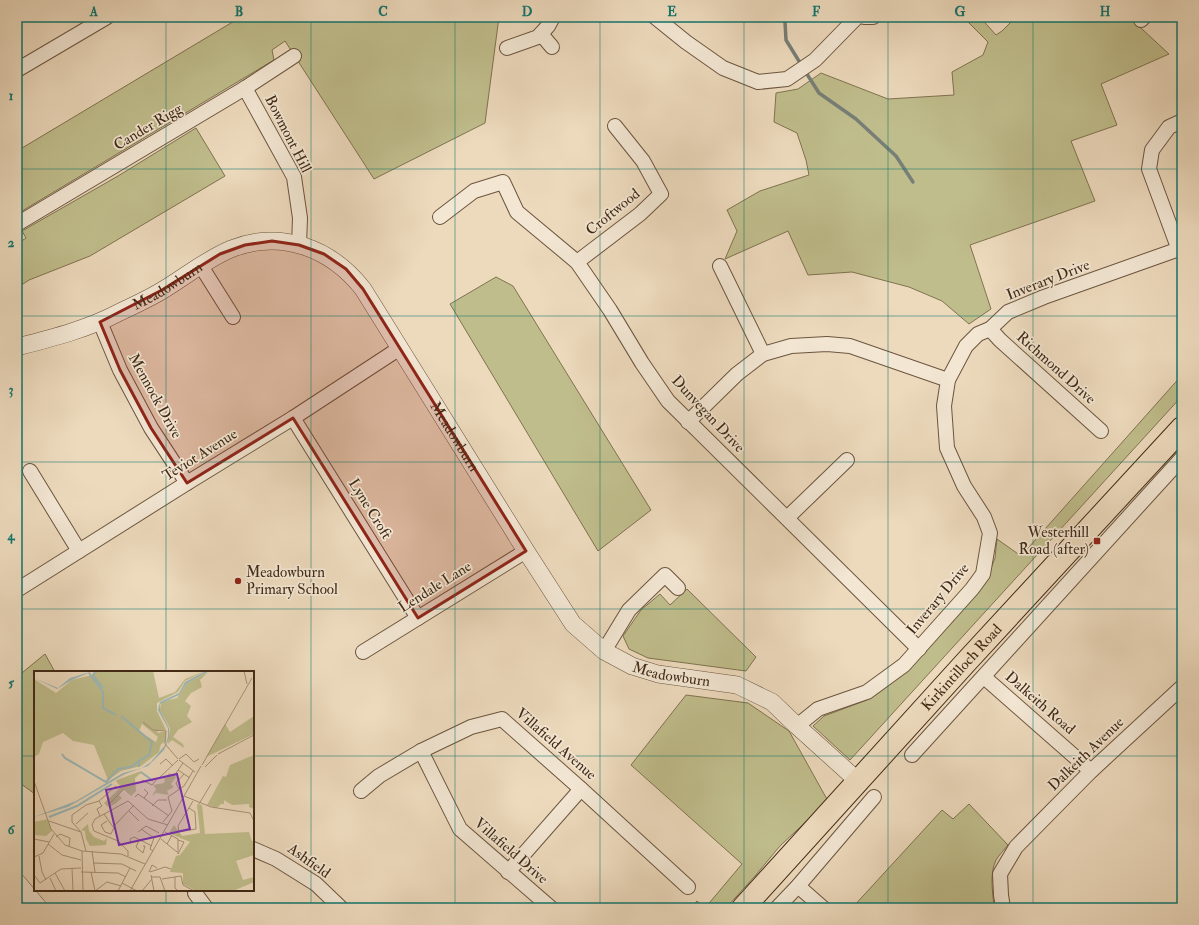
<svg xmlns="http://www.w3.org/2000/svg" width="1199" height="925" font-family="'IM FELL Double Pica',serif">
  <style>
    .green { fill: #c0bd8c; stroke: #807350 }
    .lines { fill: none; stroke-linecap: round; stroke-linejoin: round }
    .stream { stroke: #777f77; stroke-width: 3.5 }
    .minor-casing { stroke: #6c553f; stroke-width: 16 }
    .tertiary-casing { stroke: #6c553f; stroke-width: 18 }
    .primary-casing { stroke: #412915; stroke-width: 24 }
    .minor { stroke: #f3e7d4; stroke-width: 14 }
    .tertiary { stroke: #f3e7d4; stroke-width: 17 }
    .primary { stroke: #eddabd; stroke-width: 22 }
    .marked { fill: #8f2418; fill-opacity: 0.2; stroke: #8f2418; stroke-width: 3; stroke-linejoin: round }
    .grid { fill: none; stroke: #0f766e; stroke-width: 1; stroke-opacity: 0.55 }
    .poi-dot { fill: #8f2418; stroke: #f3e7d4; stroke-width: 1.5 }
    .labels { text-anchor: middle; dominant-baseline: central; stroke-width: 3.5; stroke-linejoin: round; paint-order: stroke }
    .street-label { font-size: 15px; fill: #412915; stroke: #f3e7d4 }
    .poi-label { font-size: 15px; fill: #412915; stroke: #f3e7d4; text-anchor: end }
    .inset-river { fill: none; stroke: #9bb9b8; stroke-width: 2 }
    .inset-road { fill: none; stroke: #a8937a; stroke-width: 1 }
    .view { fill: #7b2cbf; fill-opacity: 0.15; stroke: #7b2cbf; stroke-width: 2 }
    .inset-edge { fill: none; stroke: #412915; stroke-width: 2 }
    .neatline { fill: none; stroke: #0f766e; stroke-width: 1.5 }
    .grid-label { font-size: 13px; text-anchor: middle; font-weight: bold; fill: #0f766e }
  </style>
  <rect width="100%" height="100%" fill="#eddabd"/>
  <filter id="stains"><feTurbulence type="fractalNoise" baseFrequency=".005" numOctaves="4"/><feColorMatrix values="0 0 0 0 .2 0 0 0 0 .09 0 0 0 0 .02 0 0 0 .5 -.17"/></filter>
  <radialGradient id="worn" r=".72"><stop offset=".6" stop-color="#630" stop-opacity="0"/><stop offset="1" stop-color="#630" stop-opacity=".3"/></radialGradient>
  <!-- green -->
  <g class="green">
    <path d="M241 17H499L485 123 374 179 285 41 272 50 274 60 17 214V151Z"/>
    <path d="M963 17H980L996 35 1002 31 1016 17H1129L1169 54 1101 84 1117 125 1071 141 1095 201 970 245 991 309 969 324 942 301 909 287 852 272 808 275 788 231 725 259 737 231 727 210 760 191 809 175 806 160 797 133 774 122 776 93 798 89 821 73 888 99 954 95 952 72 983 55 988 42Z"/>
    <path d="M196 128 225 176 90 256 29 280 17 288V244L26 238 22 231 118 176Z"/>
    <path d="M496 277 513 286 651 510 598 551 450 304Z"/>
    <path d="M1182 375V396L850 760 813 726 824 716 867 700 921 654 986 581 995 558 997 539 1021 556Z"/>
    <path d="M687 589 756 657 746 671 648 658 629 649 623 636 641 610 660 594 670 605Z"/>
    <path d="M45 654 55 672H35V794L17 781V677Z"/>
    <path d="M686 695 748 703 789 731 828 801 780 846 755 876 726 908H690L697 901 705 908 742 864 631 765Z"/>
    <path d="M969 804 1008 845C1004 850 999 855 996 860 989 875 993 892 994 908H852L942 810 953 819Z"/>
  </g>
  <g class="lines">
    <!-- stream -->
    <g class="stream">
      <path d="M779 17 785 22 786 40 802 66"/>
      <path d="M805 71 819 93 856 119 896 156 913 182"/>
    </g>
    <!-- minor casing -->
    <g class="minor-casing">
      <g id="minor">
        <path d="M655 17 686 42 723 68 758 82 787 79 815 60 857 17"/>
        <path d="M864 17H873"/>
        <path d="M1141 20 1144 17"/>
        <path d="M541 34 552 47"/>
        <path d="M507 48 538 37 548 26 553 17"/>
        <path d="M17 70 107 17"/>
        <path d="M245 88 294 177 300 218 299 245"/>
        <path d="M440 217 474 191 503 182 517 212 577 262 610 310 642 363 668 401 919 649"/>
        <path d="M17 224 245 88 294 56"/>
        <path d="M1179 250 1149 169 1152 150 1169 127 1182 121"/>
        <path d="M577 262 640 214 661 194 643 161 615 126"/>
        <path d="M201 266 233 317"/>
        <path d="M720 266 763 354"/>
        <path d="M100 322 120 370 151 428 187 483"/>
        <path d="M990 329 1000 340 1101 431"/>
        <path d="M293 418 418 618"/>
        <path d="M688 422 737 374 763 354 791 346 827 344 850 346 948 380"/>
        <path d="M30 471 79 551"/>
        <path d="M787 518 847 460"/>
        <path d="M17 590 187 483 293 418 400 348"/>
        <path d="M604 651 629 610 665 575 678 588"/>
        <path d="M363 652 526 551"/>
        <path d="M984 677 1091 771"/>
        <path d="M797 726 818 709 867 692 904 665 972 589 983 574 990 533 984 517 964 486 947 448 944 406 948 380 966 346 978 334 990 329 1008 312 1044 297 1182 248"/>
        <path d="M421 751 460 829 551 908"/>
        <path d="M912 755 1182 458"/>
        <path d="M361 791 379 776 421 751 471 727 502 719 581 789 688 887"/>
        <path d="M253 849 276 859 316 884 341 908"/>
        <path d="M508 872 581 789"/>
        <path d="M798 886 823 908"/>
        <path d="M196 890 195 893 206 908"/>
        <path d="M777 908 798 886 874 797"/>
        <path d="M1003 908 1001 895 1000 874 1016 847 1091 771 1182 687"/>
      </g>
    </g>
    <!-- tertiary casing -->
    <g class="tertiary-casing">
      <g id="tertiary">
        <path id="s1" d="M17 347C52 338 88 329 120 312 135 305 150 298 163 290 186 276 207 259 231 249 281 229 331 248 363 289L526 551 573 624 604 651 632 666 658 674 737 685 772 702 797 726 859 782"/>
        <path d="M17 882 39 908"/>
      </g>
    </g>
    <!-- primary casing -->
    <g class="primary-casing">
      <g id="primary">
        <path id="s2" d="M743 908 967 661 1182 428"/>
      </g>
    </g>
    <!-- minor -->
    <use href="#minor" class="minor"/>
    <!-- tertiary -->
    <use href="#tertiary" class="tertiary"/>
    <!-- primary -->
    <use href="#primary" class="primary"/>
  </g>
  <!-- marked area -->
  <path class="marked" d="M272 241 299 245 324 254 346 269 363 289 526 551 418 618 293 418 187 483 151 428 120 370 100 322 162 290 220 254 245 245Z"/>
  <!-- grid -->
  <path class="grid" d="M166 17V672M311 17V908M455 17V908M600 17V908M744 17V908M888 17V908M1033 17V908M17 169H1182M17 316H1182M17 462H1182M17 609H1182M17 756H35M253 756H1182M166 890V908"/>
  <!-- markers -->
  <g class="poi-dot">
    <rect x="1093" y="537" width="8" height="8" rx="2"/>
    <circle cx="238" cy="581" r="4"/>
  </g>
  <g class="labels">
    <!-- street labels -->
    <g class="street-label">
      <text transform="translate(148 127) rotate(-31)">Cander Rigg</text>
      <text transform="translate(288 134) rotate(63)">Bowmont Hill</text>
      <text transform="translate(613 212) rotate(-39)">Croftwood</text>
      <text transform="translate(1048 280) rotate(-21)">Inverary Drive</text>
      <text stroke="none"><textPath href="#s1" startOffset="163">Meadowburn</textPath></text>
      <text transform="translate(1056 368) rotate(42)">Richmond Drive</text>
      <text transform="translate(155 396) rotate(61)">Mennock Drive</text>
      <text transform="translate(708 414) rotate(47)">Dunvegan Drive</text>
      <text stroke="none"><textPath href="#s1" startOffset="559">Meadowburn</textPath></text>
      <text transform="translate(200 455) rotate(-32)">Teviot Avenue</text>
      <text transform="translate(370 509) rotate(58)">Lyne Croft</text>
      <text transform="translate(435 587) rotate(-32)">Lendale Lane</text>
      <text transform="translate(938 599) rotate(-50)">Inverary Drive</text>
      <text stroke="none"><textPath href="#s2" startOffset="325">Kirkintilloch Road</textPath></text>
      <text stroke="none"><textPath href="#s1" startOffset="894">Meadowburn</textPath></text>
      <text transform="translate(1040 703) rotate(41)">Dalkeith Road</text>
      <text transform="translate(556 744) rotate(41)">Villafield Avenue</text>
      <text transform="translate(1086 754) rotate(-44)">Dalkeith Avenue</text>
      <text transform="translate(511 851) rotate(41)">Villafield Drive</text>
      <text transform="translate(309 861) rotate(35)">Ashfield</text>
    </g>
    <!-- poi labels -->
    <g class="poi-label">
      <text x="1089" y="532">Westerhill<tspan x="1089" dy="17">Road (after)</tspan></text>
      <text x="246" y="572" text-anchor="start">Meadowburn<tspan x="246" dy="17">Primary School</tspan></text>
    </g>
  </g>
  <!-- overview -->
  <g transform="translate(34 671)">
    <rect width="220" height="220" fill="#eddabd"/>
    <path d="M61 0H119L125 27 141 21 151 8 171 0 151 10 144 21 123 32V40L132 59 123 60 124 62 132 60 131 71 127 73 125 81 107 95 87 100 74 109 60 74 39 70 29 62 9 71 5 83 0 86V8L22 22 38 9 58 4ZM108 53 124 66 122 71 105 60ZM174 1 166 9 168 16 157 22 151 30 157 35 153 45 158 51 144 59 139 66 149 73 150 77 138 69 134 73 136 57 126 39 127 31 143 27 152 13ZM220 45V63L172 86 191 53 196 61ZM220 84V138L215 136V133L198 134 190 129V133H187L183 137 173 134 189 105 192 106 196 94ZM107 100V102L101 107 102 120 97 125 89 118 85 124 88 127 81 133 74 136 70 132 87 116 82 110 83 109ZM135 102 142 106 137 113 140 116 133 120 135 124 122 122 118 125 122 118 119 114 130 112 131 108 129 107H132ZM163 133 168 134 171 163 215 161 218 170H220V184L202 190 209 209 220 206V211L199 220H162L149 213V202L136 201 142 185 146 184 156 171 135 162 140 154 148 165 166 162ZM14 148 18 160 12 165 0 164V151ZM54 153 55 160 60 166 70 170 73 167 72 174 56 175 52 168 51 160 47 159Z" fill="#c0bd8c" fill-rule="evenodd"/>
    <path d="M59 0 38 9 23 18 0 7 24 17 36 7ZM172 0H175L152 13 145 24 126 33V39L135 57V68L130 79 114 95 91 103 34 136 0 146 42 130 89 102 108 97 117 91 132 73 134 65V57L124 39 126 31 145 22 151 11Z" fill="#9bb9b8"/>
    <path class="inset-river" d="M62 0 59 4 69 17M55 2 69 21V37L82 44M87 45 118 71 115 84 105 90V96M28 83 31 87 72 111 84 98 97 96 105 90M107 101 119 110M15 146 43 135 78 113"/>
    <path class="inset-road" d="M210 0 213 13M109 51 119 59 132 60 131 73 144 88M184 83 220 64M145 88 152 83 160 91 165 88M145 89 161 101M126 93 132 88 139 95M168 94 218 7M171 96 183 84M144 99 156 107M140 105 149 92M124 108 144 89M108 109 118 114 123 108M0 110 17 158 31 174 48 180 87 183 111 193M145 118 142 112 150 103M150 125 177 136 216 142 220 150M101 126 104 123 135 145M110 127 114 122 110 118M76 132 90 118M165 133 177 113M118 135 124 129H133M155 137 161 141 162 158 145 161 144 155 159 130M95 140 105 150M70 143 79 156M152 143 156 160M38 144 52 134 65 130M38 144V151L47 161M66 145 63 138 68 135 65 130 82 115M15 150 47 161M73 150 67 154 71 161 77 163M129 151 138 140 134 126 150 115 159 100M42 153 54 142M107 158 120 167 116 178 119 180M47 161 52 180M104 161 112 155 125 162M131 161 144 168V183L150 171 144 169M77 163 81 154 100 134M22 166 26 163 36 167 35 176M0 168 15 171M127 168 133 173 138 164M105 169 102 176 109 182 111 175H109M97 171 96 168 100 166 118 175M14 173 28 184 47 189M133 173 143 181M48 180 49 220M58 180 61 201M5 185 8 201 12 209M94 185V180L84 170 60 160 58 154 61 148 94 130 114 148 134 154M0 186 9 182 20 163M59 192 88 193 102 200M38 197 39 220M47 201 84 202 92 206M57 201 61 220M115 201 118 194 123 197M116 201 131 196 137 198M21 202 31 220M0 204 6 212 27 198 47 197M117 204 120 220M117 206H126L131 220M141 206V217L144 220M16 207 22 220M128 208 147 205 149 214 160 220M88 212 103 220M61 220 73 211 87 215M84 220 96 197M96 220 167 95M108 220 118 208"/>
    <path class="view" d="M143 103 156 158 85 174 72 119Z"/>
    <rect width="220" height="220" class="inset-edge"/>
  </g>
  <!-- margin -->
  <rect width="1199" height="925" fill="none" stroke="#eddabd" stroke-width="44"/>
  <rect x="22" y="22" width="1155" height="881" class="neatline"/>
  <g class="grid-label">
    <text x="94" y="16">A</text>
    <text x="239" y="16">B</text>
    <text x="383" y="16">C</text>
    <text x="527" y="16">D</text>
    <text x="672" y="16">E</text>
    <text x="816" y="16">F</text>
    <text x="960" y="16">G</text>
    <text x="1105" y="16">H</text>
    <text x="11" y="100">1</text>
    <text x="11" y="247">2</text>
    <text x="11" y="394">3</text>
    <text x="11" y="540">4</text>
    <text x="11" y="687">5</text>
    <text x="11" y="834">6</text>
  </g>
  <rect width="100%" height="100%" filter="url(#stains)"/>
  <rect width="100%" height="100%" fill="url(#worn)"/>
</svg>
